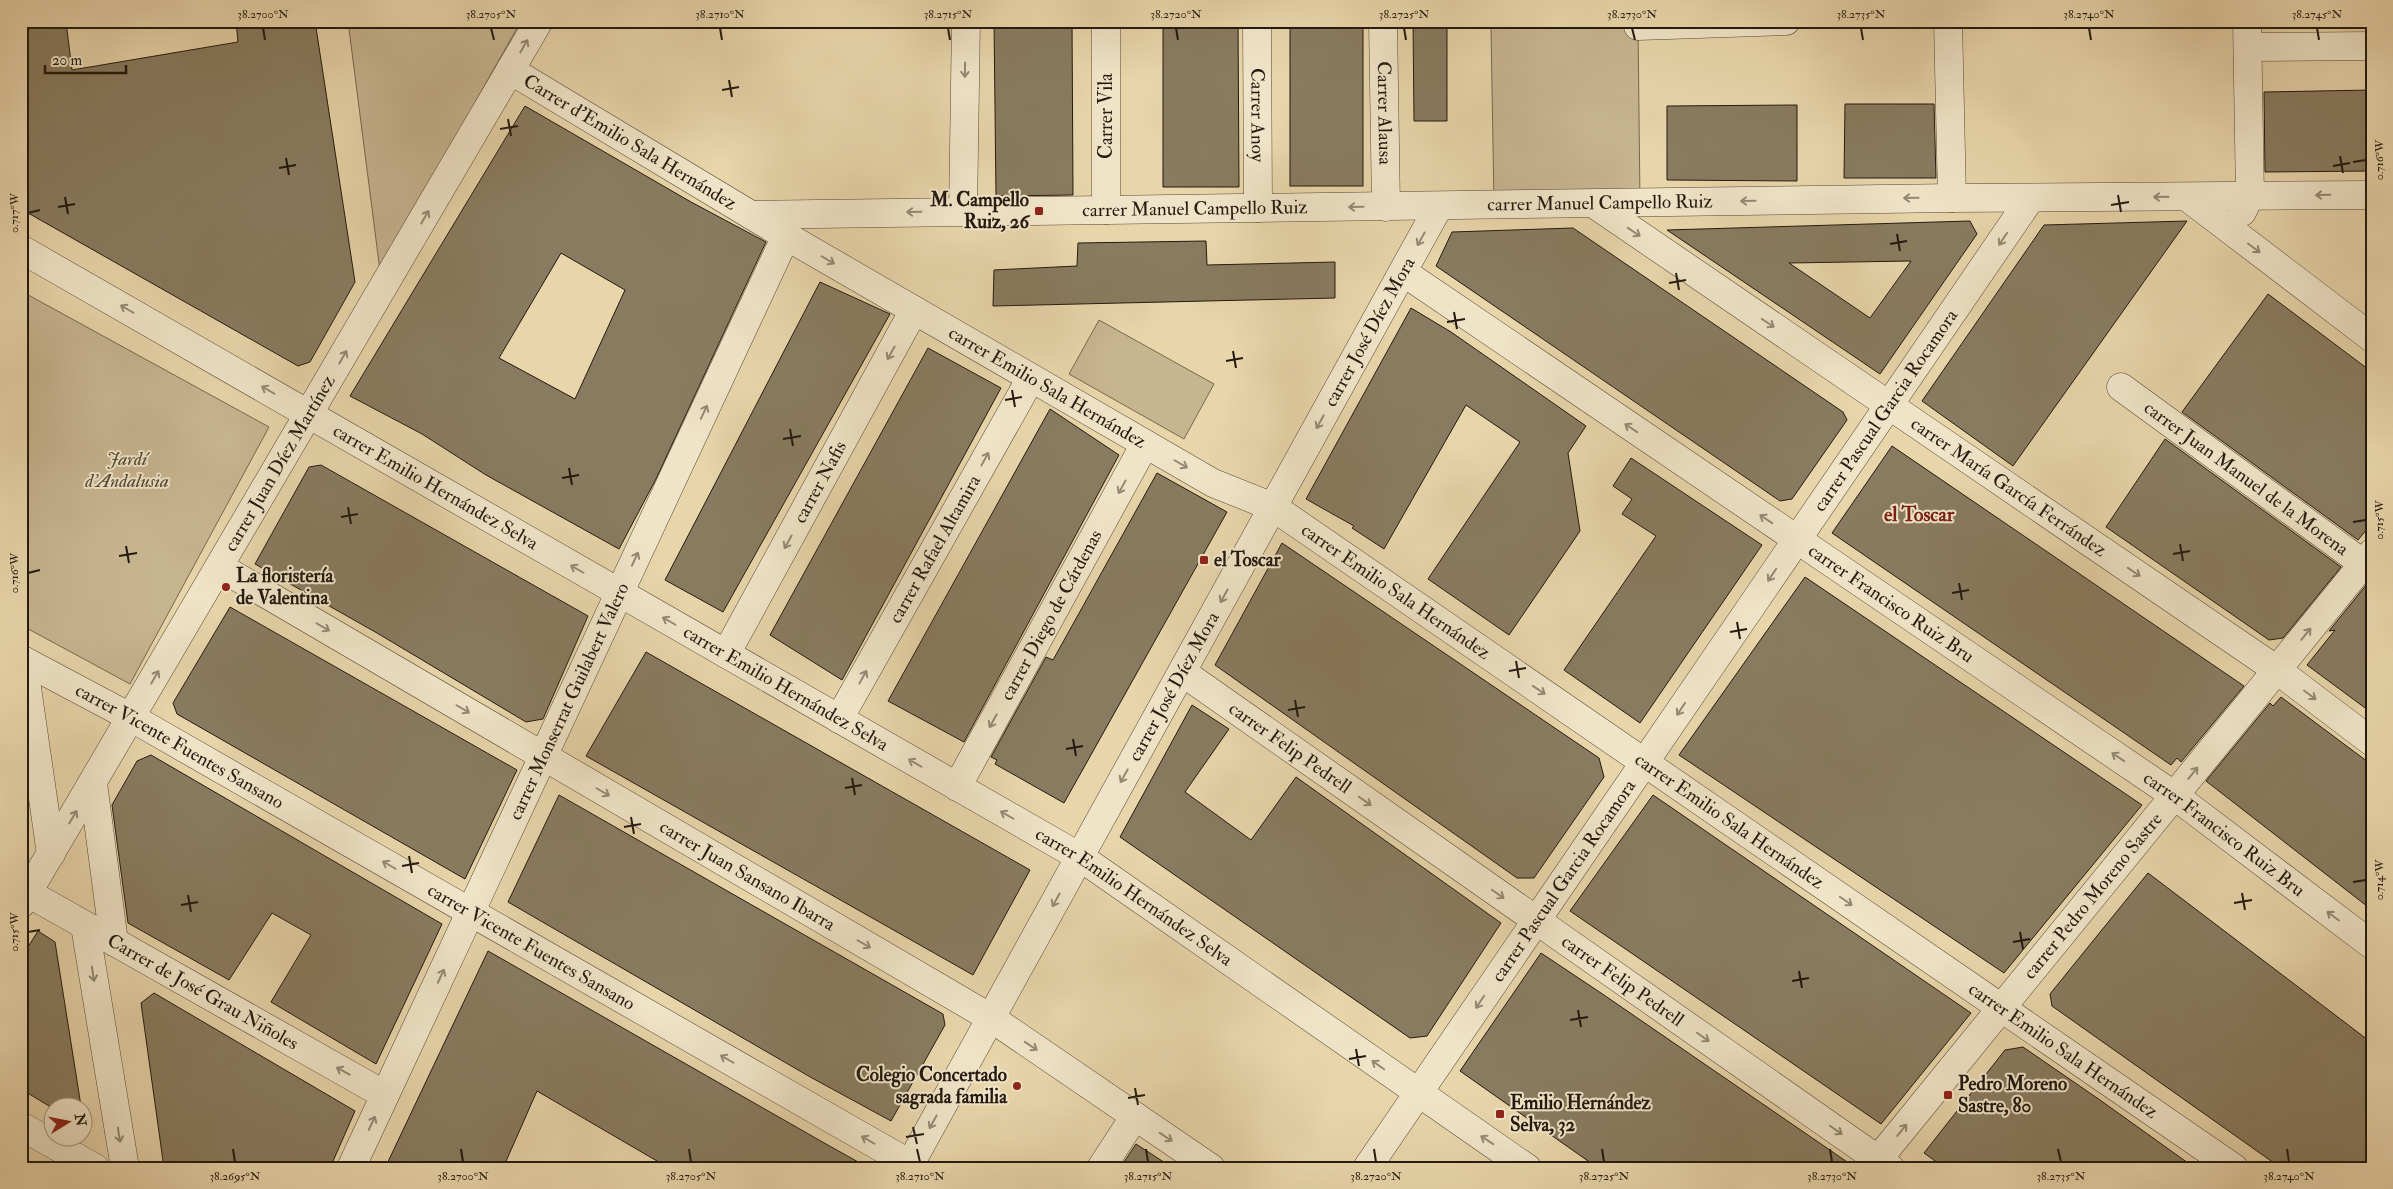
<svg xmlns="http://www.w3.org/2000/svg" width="2393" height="1189" font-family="'IM FELL Double Pica',serif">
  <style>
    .green { fill: #c7b590; stroke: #756850 }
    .building { fill: #897b60; stroke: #231a10; fill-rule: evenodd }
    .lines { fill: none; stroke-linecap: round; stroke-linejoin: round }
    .minor-casing { stroke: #544936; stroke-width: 29 }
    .minor { stroke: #f0e4c8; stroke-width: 28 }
    .oneway { stroke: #948975 }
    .ticks { fill: none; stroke: #231a10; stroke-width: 2 }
    .poi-dot { fill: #8f2418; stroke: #f0e4c8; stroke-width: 2 }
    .labels { text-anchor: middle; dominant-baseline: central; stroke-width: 4; stroke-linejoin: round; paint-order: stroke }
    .street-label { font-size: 19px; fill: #231a10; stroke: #f0e4c8 }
    .poi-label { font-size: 19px; font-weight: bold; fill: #231a10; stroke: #f0e4c8; text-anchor: start }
    .park-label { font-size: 19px; font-style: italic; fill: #544836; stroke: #f0e4c8 }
    .neighbourhood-label { font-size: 20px; font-weight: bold; fill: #7a1f14; stroke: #f0e4c8 }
    .neatline { fill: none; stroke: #231a10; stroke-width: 2 }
    .ticks-label { font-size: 12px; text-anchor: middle; fill: #231a10 }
  </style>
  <rect width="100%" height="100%" fill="#e8d5aa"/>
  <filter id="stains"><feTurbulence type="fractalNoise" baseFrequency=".004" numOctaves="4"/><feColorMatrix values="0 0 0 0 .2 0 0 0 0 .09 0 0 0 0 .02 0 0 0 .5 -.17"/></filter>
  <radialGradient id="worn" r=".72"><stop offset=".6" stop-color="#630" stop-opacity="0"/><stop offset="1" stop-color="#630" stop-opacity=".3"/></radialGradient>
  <!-- green -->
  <g class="green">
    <path d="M348 21H521L380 271Z"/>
    <path d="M1638 26 1640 202 1494 204 1491 28Z"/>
    <path d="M21 291 269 427 130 684 21 625Z"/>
    <path d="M1099 320 1214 384 1184 439 1069 374Z"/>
  </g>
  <!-- building -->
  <g class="building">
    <path d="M236 21H315L355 282 310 362 298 366 21 209V23L66 22 72 70 238 42Z"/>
    <path d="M994 21H1072L1073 195 996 196Z"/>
    <path d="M1163 21H1238L1239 187H1163Z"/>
    <rect x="1290" y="21" width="73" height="165"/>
    <path d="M1413 21H1447V121H1414Z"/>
    <path d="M2372 90V171L2265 172 2264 92Z"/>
    <path d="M1845 104H1934L1936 178H1844Z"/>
    <path d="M1797 105V181L1667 180V106Z"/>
    <path d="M525 106 691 202 766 242 656 479 619 549 486 475 422 434 350 396ZM561 253 625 290 575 399 499 358Z"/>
    <path d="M1970 221 1977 234 1880 374 1667 230ZM1911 261 1870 318 1789 263Z"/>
    <path d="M2187 221 2013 466 1922 401 2044 225Z"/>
    <path d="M1573 228 1843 412 1847 420 1792 499 1780 501 1436 266 1452 232Z"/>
    <path d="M1206 241 1207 265 1335 262V298L993 306 994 270 1077 266 1078 243Z"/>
    <path d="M820 282 890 314 723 612 665 580Z"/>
    <path d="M2268 294 2372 372V523L2358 540 2182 412Z"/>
    <path d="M1411 308 1451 332 1586 426 1568 453 1580 531 1509 635 1428 579 1520 442 1466 405 1384 549 1352 528 1354 526 1306 499Z"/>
    <path d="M928 348 1001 388 842 680 770 635Z"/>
    <path d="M1050 409 1119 455 964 742 888 701Z"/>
    <path d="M2165 439 2341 567 2283 638 2269 640 2106 527Z"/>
    <path d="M1892 446 2244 686 2181 762 2177 758 2171 765 1832 533Z"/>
    <path d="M1631 458 1762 545 1640 723 1564 670 1656 536 1622 514 1632 499 1613 486Z"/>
    <path d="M321 465 588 616 543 719 526 722 377 633 255 564 309 467Z"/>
    <path d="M1157 473 1227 512 1064 803 995 764 997 760 991 757 1046 657 1053 660Z"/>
    <path d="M1282 543 1599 758 1604 777 1534 878H1517L1215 665Z"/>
    <path d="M1805 577 2142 805 2004 973 1679 755Z"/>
    <path d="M2367 584 2372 585V713L2307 665 2335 630 2329 631Z"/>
    <path d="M230 607 517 770 465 879 177 714 173 703Z"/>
    <path d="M646 652 1030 870 973 975 586 756Z"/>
    <path d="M2281 697 2372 765V910L2206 781 2270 703 2273 706Z"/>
    <path d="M1192 705 1229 729 1185 792 1251 840 1296 777 1501 923 1427 1036 1410 1038 1120 837Z"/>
    <path d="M151 755 442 924 376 1064 271 1002 311 935 272 913 229 980 128 923 112 805 137 761Z"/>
    <path d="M559 795 943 1014 945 1025 891 1121 812 1078 508 902Z"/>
    <path d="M1653 795 1971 1013 1881 1124 1570 911Z"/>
    <path d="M2148 873 2372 1043V1168H2281L2052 1006 2050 994Z"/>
    <path d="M38 931 55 942 81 1106H49L21 1089V958Z"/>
    <path d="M488 951 826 1144 869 1168H669L537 1091 503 1168H385Z"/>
    <path d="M1541 953 1601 993 1856 1168H1598L1460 1071Z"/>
    <path d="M154 993 355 1111 330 1168H164L141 1003Z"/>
    <path d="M2023 1047 2100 1100 2195 1168H1945L1924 1153 2005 1050Z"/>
    <path d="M1136 1144 1173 1168H1120Z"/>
  </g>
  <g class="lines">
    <!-- minor casing -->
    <g class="minor-casing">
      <g id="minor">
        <path id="s1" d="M1257 21 1258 208"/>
        <path id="s2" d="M1383 21 1386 207"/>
        <path d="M1948 21 1952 198"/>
        <path d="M1638 26 1786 21"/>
        <path d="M2248 47 2372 46"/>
        <path id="s3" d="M510 70 786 236 1213 483 1273 507 2234 1168"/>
        <path d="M2187 197 2372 338"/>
        <path id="s4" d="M1594 204 2277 670 2372 742"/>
        <path d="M1106 210V21"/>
        <path d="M963 212 966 21"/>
        <path d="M2242 212 2250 196 2247 21"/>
        <path id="s5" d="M751 215 1952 198 2372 195"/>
        <path id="s6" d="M21 249 1080 857 1527 1168"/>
        <path id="s7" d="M1403 272 2175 796 2372 945"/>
        <path id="s8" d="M2121 387 2372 570"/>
        <path id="s9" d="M220 567 991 1018 1211 1168"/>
        <path id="s10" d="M726 654 914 310"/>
        <path id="s11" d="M21 659 132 718 910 1164"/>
        <path d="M23 660 51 854"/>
        <path id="s12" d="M1182 672 1890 1168"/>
        <path id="s13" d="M839 719 1031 378"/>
        <path d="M93 783 114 942"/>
        <path id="s14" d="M957 787 1145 444"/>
        <path id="s15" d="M21 889 385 1095"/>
        <path id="s16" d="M21 904 539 21"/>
        <path d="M85 926 125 1168"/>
        <path d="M21 1126 95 1168"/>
        <path id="s17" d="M351 1168 786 236"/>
        <path id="s18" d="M908 1168 1439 206"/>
        <path d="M1101 1168 1135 1116"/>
        <path id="s19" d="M1367 1168 2030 199"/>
        <path id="s20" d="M1871 1168 2372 553"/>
      </g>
    </g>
    <!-- minor -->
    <use href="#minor" class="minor"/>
  </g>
  <!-- one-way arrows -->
  <defs><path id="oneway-shaft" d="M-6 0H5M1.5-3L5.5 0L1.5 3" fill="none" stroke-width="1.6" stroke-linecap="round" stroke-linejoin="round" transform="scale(1.25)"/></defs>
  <g class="oneway">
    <use href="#oneway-shaft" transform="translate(524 46) rotate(-60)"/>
    <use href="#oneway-shaft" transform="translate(965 70) rotate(91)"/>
    <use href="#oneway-shaft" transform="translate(2323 195) rotate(179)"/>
    <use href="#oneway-shaft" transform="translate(2161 197) rotate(179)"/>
    <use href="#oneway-shaft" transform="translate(1911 198) rotate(179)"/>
    <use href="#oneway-shaft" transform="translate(1748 201) rotate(179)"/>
    <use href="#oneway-shaft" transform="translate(1356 207) rotate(179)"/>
    <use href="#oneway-shaft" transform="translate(914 212) rotate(179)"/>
    <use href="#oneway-shaft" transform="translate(425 217) rotate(-60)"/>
    <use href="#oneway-shaft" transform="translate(1634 232) rotate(34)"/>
    <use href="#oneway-shaft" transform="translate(1421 239) rotate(119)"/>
    <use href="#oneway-shaft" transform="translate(2003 239) rotate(124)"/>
    <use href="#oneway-shaft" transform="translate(2254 248) rotate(37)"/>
    <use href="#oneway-shaft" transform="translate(828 260) rotate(30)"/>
    <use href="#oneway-shaft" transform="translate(127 309) rotate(-150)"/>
    <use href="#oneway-shaft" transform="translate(1768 323) rotate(34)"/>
    <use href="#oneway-shaft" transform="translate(891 353) rotate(119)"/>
    <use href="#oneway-shaft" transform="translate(343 357) rotate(-60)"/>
    <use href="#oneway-shaft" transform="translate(268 390) rotate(-150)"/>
    <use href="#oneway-shaft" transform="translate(704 412) rotate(-65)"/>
    <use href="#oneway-shaft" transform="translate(1320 422) rotate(119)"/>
    <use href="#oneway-shaft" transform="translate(1631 428) rotate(-146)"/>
    <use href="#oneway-shaft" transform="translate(985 459) rotate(-61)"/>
    <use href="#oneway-shaft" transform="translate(1181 464) rotate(30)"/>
    <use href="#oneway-shaft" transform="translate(1122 487) rotate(119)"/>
    <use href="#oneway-shaft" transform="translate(1766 519) rotate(-146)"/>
    <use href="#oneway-shaft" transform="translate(788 542) rotate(119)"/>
    <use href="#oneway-shaft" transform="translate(635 559) rotate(-65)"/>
    <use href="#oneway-shaft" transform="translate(577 569) rotate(-150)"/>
    <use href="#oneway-shaft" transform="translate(2134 572) rotate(34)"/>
    <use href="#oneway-shaft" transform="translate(1772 575) rotate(124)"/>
    <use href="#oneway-shaft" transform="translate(1224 596) rotate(119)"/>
    <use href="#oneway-shaft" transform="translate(669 621) rotate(-150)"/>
    <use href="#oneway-shaft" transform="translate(323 627) rotate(30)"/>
    <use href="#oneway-shaft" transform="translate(2306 634) rotate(-51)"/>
    <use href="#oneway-shaft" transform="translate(155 677) rotate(-60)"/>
    <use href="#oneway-shaft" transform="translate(863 677) rotate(-61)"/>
    <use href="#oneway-shaft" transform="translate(1539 690) rotate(34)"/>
    <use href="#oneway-shaft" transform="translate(2310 695) rotate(37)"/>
    <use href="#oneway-shaft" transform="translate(463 709) rotate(30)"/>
    <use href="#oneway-shaft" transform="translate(1681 709) rotate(124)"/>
    <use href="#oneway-shaft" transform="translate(993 721) rotate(119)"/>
    <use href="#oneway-shaft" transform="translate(2118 757) rotate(-146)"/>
    <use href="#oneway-shaft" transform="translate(915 763) rotate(-150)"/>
    <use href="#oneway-shaft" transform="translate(2193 773) rotate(-51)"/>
    <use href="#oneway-shaft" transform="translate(1124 776) rotate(119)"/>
    <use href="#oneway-shaft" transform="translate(603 792) rotate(30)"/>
    <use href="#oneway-shaft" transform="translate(1365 801) rotate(35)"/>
    <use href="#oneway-shaft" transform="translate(1007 815) rotate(-150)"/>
    <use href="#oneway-shaft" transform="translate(73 817) rotate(-59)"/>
    <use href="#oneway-shaft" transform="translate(389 865) rotate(-150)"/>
    <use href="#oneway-shaft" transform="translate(1498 894) rotate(35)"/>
    <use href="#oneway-shaft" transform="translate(1056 900) rotate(119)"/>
    <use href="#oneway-shaft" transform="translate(1846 901) rotate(35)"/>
    <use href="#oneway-shaft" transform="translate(2333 916) rotate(-143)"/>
    <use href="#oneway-shaft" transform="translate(864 944) rotate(30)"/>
    <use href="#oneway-shaft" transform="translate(93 974) rotate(81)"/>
    <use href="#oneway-shaft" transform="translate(441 976) rotate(-65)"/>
    <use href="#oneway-shaft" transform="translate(1480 1002) rotate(124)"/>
    <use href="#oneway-shaft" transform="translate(1703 1037) rotate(35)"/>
    <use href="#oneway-shaft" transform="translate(1031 1046) rotate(34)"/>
    <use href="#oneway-shaft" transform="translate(727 1059) rotate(-150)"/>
    <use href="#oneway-shaft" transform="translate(1378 1065) rotate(-145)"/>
    <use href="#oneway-shaft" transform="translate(343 1071) rotate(-151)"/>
    <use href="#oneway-shaft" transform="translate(933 1122) rotate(119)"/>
    <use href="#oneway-shaft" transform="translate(372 1123) rotate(-65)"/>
    <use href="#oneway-shaft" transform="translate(1836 1130) rotate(35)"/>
    <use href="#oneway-shaft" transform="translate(1902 1130) rotate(-51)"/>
    <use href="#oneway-shaft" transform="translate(119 1135) rotate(81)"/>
    <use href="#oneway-shaft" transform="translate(1166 1137) rotate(34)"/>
    <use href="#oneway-shaft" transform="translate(868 1140) rotate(-150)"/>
    <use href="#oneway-shaft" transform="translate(1487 1140) rotate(-146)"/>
  </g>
  <!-- ticks -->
  <path class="ticks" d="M263 28 265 40M491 28 494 40M720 28 722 40M948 28 950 40M1176 28 1178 40M1404 28 1406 40M1632 28 1635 40M1861 28 1863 40M2089 28 2091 40M2317 28 2319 40M729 80 732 97M722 90 739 87M508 119 511 136M500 129 518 126M2340 156 2343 173M286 158 289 175M2353 162 2366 160M2333 166 2350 163M279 168 296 165M2118 195 2121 212M65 197 68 214M2111 205 2129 202M58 207 75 204M28 213 40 210M1897 234 1900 251M1890 244 1907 241M1676 273 1679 290M1669 283 1686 280M1454 312 1457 329M1447 322 1465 319M1233 351 1236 368M1226 361 1243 358M1012 390 1015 407M1005 400 1022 397M790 429 793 446M783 439 801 436M569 468 572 485M562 478 579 475M348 507 351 524M341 517 358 514M2353 522 2366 520M2180 544 2183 561M126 546 129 563M2173 554 2190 551M119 556 137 553M28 573 40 570M1959 583 1962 600M1952 593 1969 590M1737 622 1740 639M1730 632 1747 629M1516 661 1519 678M1509 671 1526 668M1295 700 1298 717M1288 710 1305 707M1073 739 1076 756M1066 749 1083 746M852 778 855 795M845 788 862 785M631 817 634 834M624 827 641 824M409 856 412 873M402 866 419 863M2353 882 2366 880M2242 893 2245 910M188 895 191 912M2234 903 2252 900M181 905 198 902M28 932 40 930M2020 932 2023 949M2013 942 2030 939M1799 971 1802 988M1792 981 1809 978M1578 1010 1581 1027M1570 1020 1588 1017M1356 1049 1359 1066M1349 1059 1366 1056M1135 1088 1138 1105M1128 1098 1145 1095M913 1127 917 1144M906 1137 924 1134M233 1149 235 1162M461 1149 463 1162M689 1149 691 1162M917 1149 920 1162M1146 1149 1148 1162M1374 1149 1376 1162M1602 1149 1604 1162M1830 1149 1832 1162M2058 1149 2061 1162M2287 1149 2289 1162"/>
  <!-- markers -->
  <g class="poi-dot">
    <rect x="1034" y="206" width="10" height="10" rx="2.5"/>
    <rect x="1199" y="555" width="10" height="10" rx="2.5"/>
    <circle cx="226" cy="587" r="5"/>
    <circle cx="1017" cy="1086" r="5"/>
    <rect x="1943" y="1090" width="10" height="10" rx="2.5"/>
    <rect x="1495" y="1109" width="10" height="10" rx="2.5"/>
  </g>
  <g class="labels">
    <!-- street labels -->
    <g class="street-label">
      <text stroke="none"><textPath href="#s2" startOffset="92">Carrer Alausa</textPath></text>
      <text stroke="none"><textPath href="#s1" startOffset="94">Carrer Anoy</textPath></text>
      <text transform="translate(1106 116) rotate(-90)">Carrer Vila</text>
      <text stroke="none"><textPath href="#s3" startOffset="140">Carrer d'Emilio Sala Hernández</textPath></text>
      <text stroke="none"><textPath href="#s5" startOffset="849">carrer Manuel Campello Ruiz</textPath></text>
      <text stroke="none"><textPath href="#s5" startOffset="444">carrer Manuel Campello Ruiz</textPath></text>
      <text stroke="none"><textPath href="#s18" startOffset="955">carrer José Díez Mora</textPath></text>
      <text stroke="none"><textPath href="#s3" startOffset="624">carrer Emilio Sala Hernández</textPath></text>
      <text stroke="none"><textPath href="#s19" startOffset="918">carrer Pascual Garcia Rocamora</textPath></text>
      <text stroke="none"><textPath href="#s16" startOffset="511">carrer Juan Díez Martínez</textPath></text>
      <text stroke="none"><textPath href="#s8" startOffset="155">carrer Juan Manuel de la Morena</textPath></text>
      <text stroke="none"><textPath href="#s10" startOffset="196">carrer Nafis</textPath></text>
      <text stroke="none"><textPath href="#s6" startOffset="478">carrer Emilio Hernández Selva</textPath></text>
      <text stroke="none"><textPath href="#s4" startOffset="502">carrer María García Ferrández</textPath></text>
      <text stroke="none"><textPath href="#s13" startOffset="195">carrer Rafael Altamira</textPath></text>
      <text stroke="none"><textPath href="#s3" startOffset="1029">carrer Emilio Sala Hernández</textPath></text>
      <text stroke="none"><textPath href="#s7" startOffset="590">carrer Francisco Ruiz Bru</textPath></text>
      <text stroke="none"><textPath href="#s14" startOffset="196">carrer Diego de Cárdenas</textPath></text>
      <text stroke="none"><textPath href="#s18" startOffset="550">carrer José Díez Mora</textPath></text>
      <text stroke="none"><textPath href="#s6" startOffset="882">carrer Emilio Hernández Selva</textPath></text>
      <text stroke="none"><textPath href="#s17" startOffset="515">carrer Monserrat Guilabert Valero</textPath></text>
      <text stroke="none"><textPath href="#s11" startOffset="181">carrer Vicente Fuentes Sansano</textPath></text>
      <text stroke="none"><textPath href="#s12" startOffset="132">carrer Felip Pedrell</textPath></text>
      <text stroke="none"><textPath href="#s3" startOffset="1434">carrer Emilio Sala Hernández</textPath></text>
      <text stroke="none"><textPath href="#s7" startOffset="995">carrer Francisco Ruiz Bru</textPath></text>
      <text stroke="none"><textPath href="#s9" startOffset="611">carrer Juan Sansano Ibarra</textPath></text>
      <text stroke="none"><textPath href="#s19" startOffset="348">carrer Pascual Garcia Rocamora</textPath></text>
      <text stroke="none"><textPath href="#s20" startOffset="351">carrer Pedro Moreno Sastre</textPath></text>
      <text stroke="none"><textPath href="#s6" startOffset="1288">carrer Emilio Hernández Selva</textPath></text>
      <text stroke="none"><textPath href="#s11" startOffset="586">carrer Vicente Fuentes Sansano</textPath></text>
      <text stroke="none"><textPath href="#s12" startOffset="538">carrer Felip Pedrell</textPath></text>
      <text stroke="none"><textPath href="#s15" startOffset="209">Carrer de José Grau Niñoles</textPath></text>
      <text stroke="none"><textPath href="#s3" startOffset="1839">carrer Emilio Sala Hernández</textPath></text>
    </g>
    <!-- poi labels -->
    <g class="poi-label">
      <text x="1029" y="200" text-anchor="end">M. Campello<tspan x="1029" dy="22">Ruiz, 26</tspan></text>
      <text x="1214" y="560">el Toscar</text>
      <text x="236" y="576">La floristería<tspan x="236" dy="22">de Valentina</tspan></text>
      <text x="1007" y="1075" text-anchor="end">Colegio Concertado<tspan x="1007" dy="22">sagrada familia</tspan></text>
      <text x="1958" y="1084">Pedro Moreno<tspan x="1958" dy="22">Sastre, 80</tspan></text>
      <text x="1510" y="1103">Emilio Hernández<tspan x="1510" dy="22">Selva, 32</tspan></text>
    </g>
    <!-- park labels -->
    <g class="park-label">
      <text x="127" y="459">Jardí<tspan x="127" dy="22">d'Andalusia</tspan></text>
    </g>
    <!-- neighbourhood labels -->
    <g class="neighbourhood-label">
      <text x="1919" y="514">el Toscar</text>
    </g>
  </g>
  <!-- margin -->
  <rect width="2393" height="1189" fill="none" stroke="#e8d5aa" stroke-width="55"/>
  <!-- north arrow -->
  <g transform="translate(68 1122) rotate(80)"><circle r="24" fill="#f0e4c8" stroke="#9e937e"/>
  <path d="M0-4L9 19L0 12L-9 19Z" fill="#8f2418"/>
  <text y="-8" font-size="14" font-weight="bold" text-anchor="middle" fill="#231a10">N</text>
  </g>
  <!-- scale -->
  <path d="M45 65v8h81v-8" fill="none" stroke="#231a10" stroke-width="2.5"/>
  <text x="52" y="65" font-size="15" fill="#231a10" stroke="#f0e4c8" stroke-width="4" paint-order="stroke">20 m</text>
  <rect x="28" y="28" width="2338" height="1134" class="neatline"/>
  <g class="ticks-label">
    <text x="263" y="18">38.2700°N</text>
    <text x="491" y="18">38.2705°N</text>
    <text x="720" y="18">38.2710°N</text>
    <text x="948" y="18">38.2715°N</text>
    <text x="1176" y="18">38.2720°N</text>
    <text x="1404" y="18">38.2725°N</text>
    <text x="1632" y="18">38.2730°N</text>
    <text x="1861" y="18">38.2735°N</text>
    <text x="2089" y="18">38.2740°N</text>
    <text x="2317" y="18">38.2745°N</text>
    <text transform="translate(2379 160) rotate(-90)" y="4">0.716°W</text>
    <text transform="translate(14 213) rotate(-90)" y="4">0.717°W</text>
    <text transform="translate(2379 520) rotate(-90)" y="4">0.715°W</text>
    <text transform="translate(14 573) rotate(-90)" y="4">0.716°W</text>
    <text transform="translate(2379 880) rotate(-90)" y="4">0.714°W</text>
    <text transform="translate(14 932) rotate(-90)" y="4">0.715°W</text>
    <text x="235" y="1180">38.2695°N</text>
    <text x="463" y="1180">38.2700°N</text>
    <text x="691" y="1180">38.2705°N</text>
    <text x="920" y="1180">38.2710°N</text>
    <text x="1148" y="1180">38.2715°N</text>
    <text x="1376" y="1180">38.2720°N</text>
    <text x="1604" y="1180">38.2725°N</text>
    <text x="1832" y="1180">38.2730°N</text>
    <text x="2061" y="1180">38.2735°N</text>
    <text x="2289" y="1180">38.2740°N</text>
  </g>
  <rect width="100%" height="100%" filter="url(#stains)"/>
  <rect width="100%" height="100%" fill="url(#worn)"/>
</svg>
